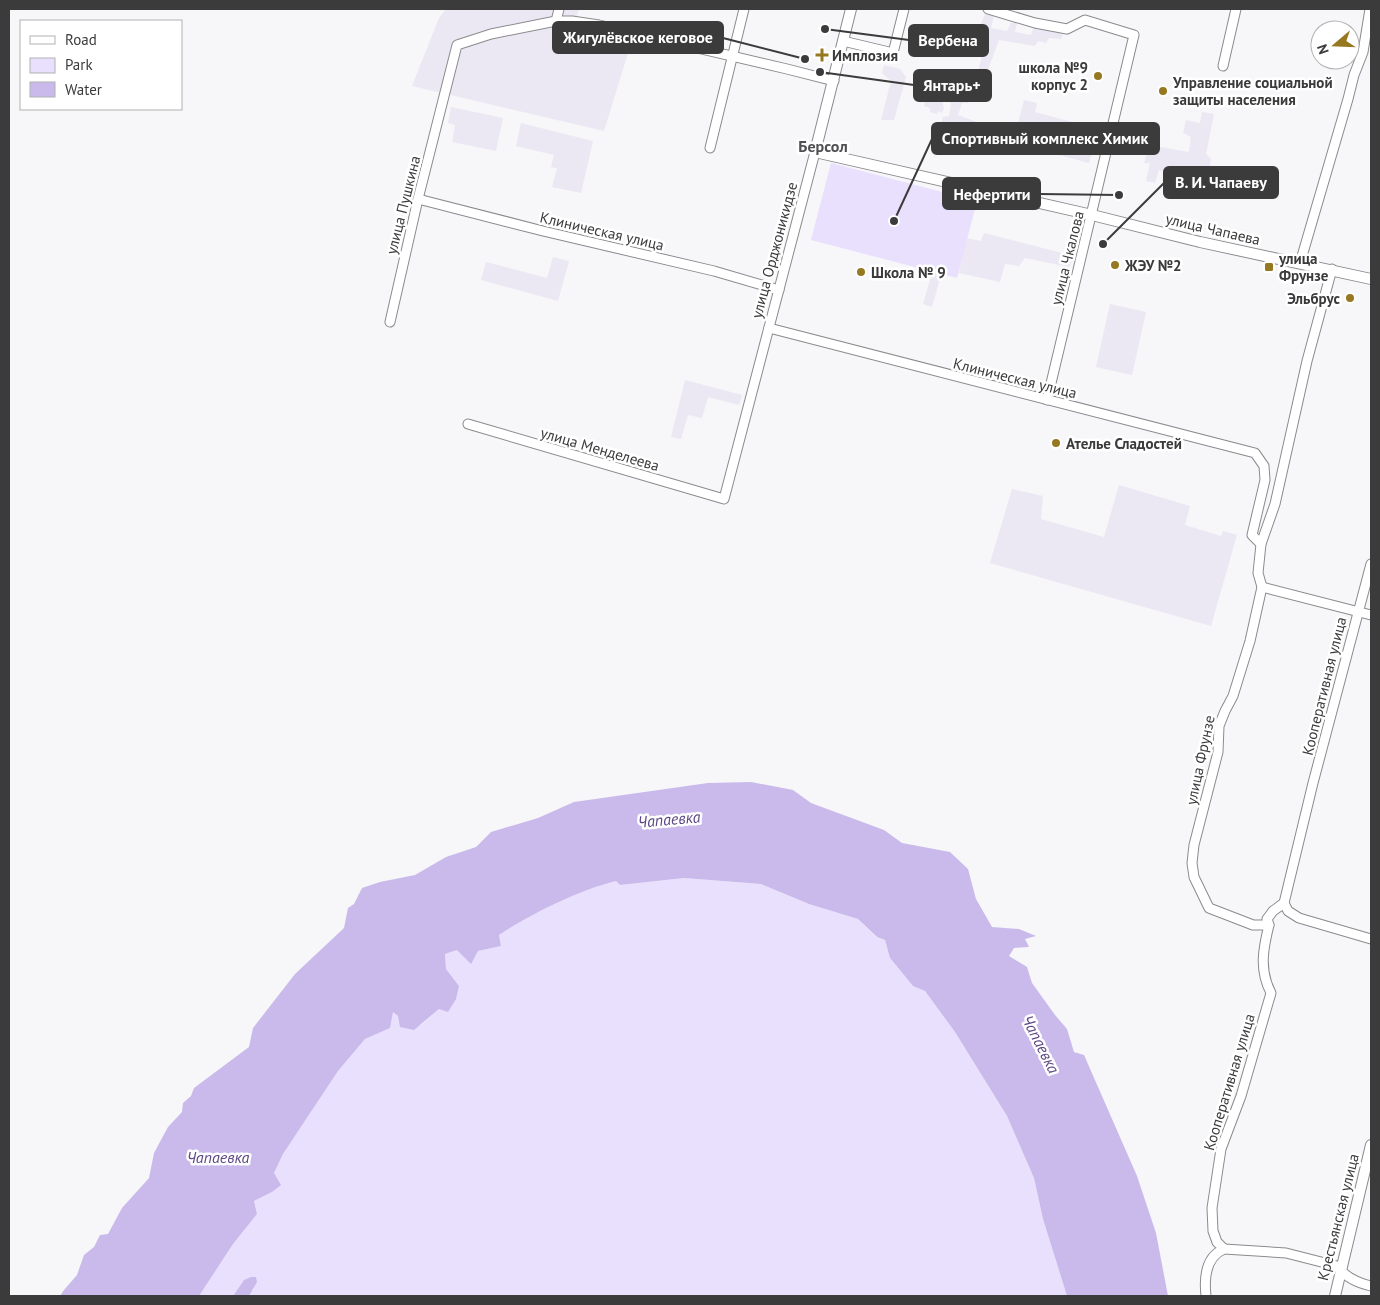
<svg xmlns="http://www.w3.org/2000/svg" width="1380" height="1305" font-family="'PT Sans',sans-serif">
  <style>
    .built { fill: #ebe8f3 }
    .green { fill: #e9e0fe }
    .water { fill: #c9baeb }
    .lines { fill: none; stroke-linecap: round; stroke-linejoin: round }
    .minor-casing { stroke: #8b8a8e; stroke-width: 11 }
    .tertiary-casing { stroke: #8b8a8e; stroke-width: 12 }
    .minor { stroke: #fff; stroke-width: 9 }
    .tertiary { stroke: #fff; stroke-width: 10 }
    .poi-dot { fill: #967820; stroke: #fff; stroke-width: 2 }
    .labels { text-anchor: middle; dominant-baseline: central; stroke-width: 5; stroke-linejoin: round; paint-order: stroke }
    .poi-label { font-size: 15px; font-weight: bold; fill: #3b3b3c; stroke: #fff; text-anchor: start }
    .street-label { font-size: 15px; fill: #3b3b3c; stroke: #fff }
    .neighbourhood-label { font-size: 16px; font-weight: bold; fill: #505053; stroke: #fff }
    .water-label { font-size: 16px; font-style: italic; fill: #5d4784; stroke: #fff }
    .leader { fill: none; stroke: #3b3b3c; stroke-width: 2 }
    .callout-dot { fill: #3b3b3c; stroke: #fff; stroke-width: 2 }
    .callout { fill: #3b3b3c; stroke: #3b3b3c; stroke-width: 2 }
    .callout-label { font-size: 16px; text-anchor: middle; font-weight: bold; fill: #fff }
  </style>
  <rect width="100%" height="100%" fill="#f7f6f9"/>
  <!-- built -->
  <g class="built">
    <path d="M446 9H579L575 21 633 37 604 131 412 86 439 18Z"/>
    <path d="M985 14 994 16 991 28 1007 31 1011 23H1017L1015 32 1031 35 1035 23 1064 31 1061 39 1049 38 1046 43 1038 41 1035 46 999 40 984 81 967 76 968 69 978 71 988 33 980 26Z"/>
    <path d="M884 65 900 69 906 77 894 120H881L891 81 882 73Z"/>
    <path d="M949 86 970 92 968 103H962L958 115 988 126 981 148 967 144 969 130 941 126 943 117 949 116 951 103 946 100Z"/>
    <path d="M931 90 940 92 944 108 942 113 939 111 937 114 930 112V108L924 106 926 96 929 95Z"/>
    <path d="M1024 100 1037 103 1035 112 1098 129 1089 163 1014 143 1010 154 997 150 1004 123 1017 127Z"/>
    <path d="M451 107 503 118 496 151 452 142 455 125 448 123Z"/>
    <path d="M1202 112 1214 114 1206 154 1211 159 1205 195 1168 187 1170 172 1159 170 1155 183 1146 181 1150 163H1144L1149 145 1189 152 1191 137 1183 133 1186 120 1200 123Z"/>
    <path d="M521 123 593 141 581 193 552 187 557 168 551 167 554 155 516 146Z"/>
    <path d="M984 233 1074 256 1069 267 1025 258 1019 266 1005 264 1000 282 959 273 966 238 981 241Z"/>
    <path d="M553 257 569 261 558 301 481 280 486 262 547 278Z"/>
    <path d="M932 273 941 275 932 307 923 304Z"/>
    <path d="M1110 304 1146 312 1132 375 1096 367Z"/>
    <path d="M685 380 742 395 739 405 708 397 702 418 688 415 681 439 671 437Z"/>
    <path d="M1119 485 1190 506 1185 525 1221 536 1223 531 1237 535 1211 626 990 563 1012 489 1043 496 1041 519 1104 537Z"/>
  </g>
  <!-- green -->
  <g class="green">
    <path d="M831 163 977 201 957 278 811 240Z"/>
    <path d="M684 878 761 884 809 904 858 919 876 937 885 940 890 958 913 986 925 991 955 1032 1007 1116 1034 1178 1043 1219 1067 1296H249L254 1288 244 1280 233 1296H199L233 1244 257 1214 254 1201 272 1192 274 1173 283 1154 338 1071 365 1039 390 1028 393 1011 398 1016 421 1025 439 1009 459 986 446 969 445 954 457 950 478 951 501 946 499 935C531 914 579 890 616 881L620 885Z"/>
  </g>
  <!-- water -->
  <g class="water">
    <path d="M751 782 793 790 811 803 884 830 902 843 950 852 968 869 976 899 992 927 1019 929 1036 936 1025 939 1029 947 1014 948 1009 956 1027 967 1032 983 1055 1015 1067 1029 1074 1052 1084 1055 1137 1176 1156 1233 1168 1296H1067L1043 1219 1034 1178 1007 1116 955 1032 925 991 913 986 890 958 885 940 877 937 858 919 809 904 761 884 684 878 620 885 616 881C579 890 531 914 499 935L501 946 478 951 471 964 457 950 445 954 446 969 459 986 456 999 448 1012 439 1009 414 1030 400 1027 398 1016 393 1012 390 1028 365 1039 338 1071 283 1154 274 1173 281 1185 272 1192 254 1201 257 1214 233 1244 199 1296H60L64 1290 77 1275 84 1255 94 1247 100 1235 108 1234 122 1208 149 1178 154 1153 168 1127 182 1112 183 1103 191 1096 194 1088 249 1047 253 1028 295 974 344 928 348 908 354 904 362 888 380 882 415 875 446 857 476 847 491 832 538 818 574 802 708 783Z"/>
    <path d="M251 1277H256L257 1282 249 1296H233L244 1280Z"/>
  </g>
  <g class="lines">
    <!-- minor casing -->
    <g class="minor-casing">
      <g id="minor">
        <path d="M988 9 1035 23 1067 29 1085 20 1134 35 1047 400"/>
        <path d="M556 21H572L599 25 787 69 834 81"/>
        <path d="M843 41 893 53 904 9"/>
        <path d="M1223 66 1236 9"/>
        <path d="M710 148 744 9"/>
        <path d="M418 199 543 231 714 271 779 290"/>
        <path d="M1300 263 1348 99 1354 75 1363 52 1370 9"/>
        <path d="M1332 269 1307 361 1275 504 1261 544 1258 573 1262 587 1250 641 1233 696 1225 711 1219 726 1218 752 1194 845 1192 863 1194 877 1209 908 1253 925H1269L1267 919 1273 911 1284 903 1288 911 1299 918 1371 939"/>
        <path d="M390 322 418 199 457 45 491 34 556 21 559 9"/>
        <path d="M769 328 1255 453 1264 466 1265 480 1252 535 1261 544"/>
        <path d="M468 424 724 499 815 152"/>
        <path d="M1262 587 1371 615"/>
        <path d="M1284 903 1313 783 1371 564"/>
        <path d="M1224 1249 1286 1253 1337 1266C1345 1277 1358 1283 1371 1286"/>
        <path d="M1206 1296C1204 1278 1205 1257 1224 1249L1217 1242 1213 1231 1212 1208 1221 1149 1241 1096 1271 993C1259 970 1263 949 1269 925"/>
      </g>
    </g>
    <!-- tertiary casing -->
    <g class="tertiary-casing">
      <g id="tertiary">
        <path d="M851 9 815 152 1092 215 1200 242 1371 279"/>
        <path d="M1335 1296 1371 1145"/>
      </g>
    </g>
    <!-- minor -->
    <use href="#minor" class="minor"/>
    <!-- tertiary -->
    <use href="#tertiary" class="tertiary"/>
  </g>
  <!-- markers -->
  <g class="poi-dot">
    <path d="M819.5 47.5h5v5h5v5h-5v5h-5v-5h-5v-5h5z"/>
    <circle cx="1098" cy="76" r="5"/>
    <circle cx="1163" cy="91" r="5"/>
    <circle cx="1115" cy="265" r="5"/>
    <rect x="1264" y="262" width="10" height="10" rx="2.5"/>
    <circle cx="861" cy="272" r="5"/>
    <circle cx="1350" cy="298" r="5"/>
    <circle cx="1056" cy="443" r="5"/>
  </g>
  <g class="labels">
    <!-- poi labels -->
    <g class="poi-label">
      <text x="832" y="55">Имплозия</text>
      <text x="1088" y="67" text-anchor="end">школа №9<tspan x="1088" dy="17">корпус 2</tspan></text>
      <text x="1173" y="82">Управление социальной<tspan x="1173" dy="17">защиты населения</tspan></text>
      <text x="1279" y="258">улица<tspan x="1279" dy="17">Фрунзе</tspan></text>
      <text x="1125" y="265">ЖЭУ №2</text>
      <text x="871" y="272">Школа № 9</text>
      <text x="1340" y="298" text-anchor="end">Эльбрус</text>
      <text x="1066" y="443">Ателье Сладостей</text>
    </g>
    <!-- street labels -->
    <g class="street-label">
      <text transform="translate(403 205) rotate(-76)">улица Пушкина</text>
      <text transform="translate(1213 229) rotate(13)">улица Чапаева</text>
      <text transform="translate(602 231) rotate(13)">Клиническая улица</text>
      <text transform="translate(774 250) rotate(-75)">улица Орджоникидзе</text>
      <text transform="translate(1067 258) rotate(-76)">улица Чкалова</text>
      <text transform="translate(1015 378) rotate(14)">Клиническая улица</text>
      <text transform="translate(600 449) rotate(16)">улица Менделеева</text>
      <text transform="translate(1324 686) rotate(-76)">Кооперативная улица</text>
      <text transform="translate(1200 760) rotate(-78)">улица Фрунзе</text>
      <text transform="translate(1229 1082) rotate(-73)">Кооперативная улица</text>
      <text transform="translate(1338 1217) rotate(-76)">Крестьянская улица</text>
    </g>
    <!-- neighbourhood labels -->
    <g class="neighbourhood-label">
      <text x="823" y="146">Берсол</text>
    </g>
    <!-- water labels -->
    <g class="water-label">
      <text transform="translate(669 819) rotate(-5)">Чапаевка</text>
      <text transform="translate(1041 1044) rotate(63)">Чапаевка</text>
      <text x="218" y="1157">Чапаевка</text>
    </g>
  </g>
  <!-- callouts -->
  <path class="leader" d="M805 59L723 38M825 29L909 40M820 72L914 85M894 221L932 139M1103 244L1164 183M1119 195L1040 194"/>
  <g class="callout-dot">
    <circle cx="805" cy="59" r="5"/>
    <circle cx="825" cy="29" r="5"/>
    <circle cx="820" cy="72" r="5"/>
    <circle cx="894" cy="221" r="5"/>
    <circle cx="1103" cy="244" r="5"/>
    <circle cx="1119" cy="195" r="5"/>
  </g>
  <g class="callout">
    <rect x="553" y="22" width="170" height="31" rx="5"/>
    <rect x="909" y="25" width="79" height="31" rx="5"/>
    <rect x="914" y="70" width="77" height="31" rx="5"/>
    <rect x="932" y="123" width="227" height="31" rx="5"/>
    <rect x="1164" y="167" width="114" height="31" rx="5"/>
    <rect x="943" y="178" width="97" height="31" rx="5"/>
  </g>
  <g class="callout-label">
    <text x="638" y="43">Жигулёвское кеговое</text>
    <text x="948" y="46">Вербена</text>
    <text x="952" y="91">Янтарь+</text>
    <text x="1045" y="144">Спортивный комплекс Химик</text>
    <text x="1221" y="188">В. И. Чапаеву</text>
    <text x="992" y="200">Нефертити</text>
  </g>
  <!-- border -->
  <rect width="1380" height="1305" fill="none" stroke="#3b3b3c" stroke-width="20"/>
  <!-- legend -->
  <rect x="20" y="20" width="162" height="90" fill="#ffffff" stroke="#b1b1b1"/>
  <rect x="30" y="36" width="25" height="8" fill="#ffffff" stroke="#b1b1b1"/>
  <text x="65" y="45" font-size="15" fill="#3b3b3c">Road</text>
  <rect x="30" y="58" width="25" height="15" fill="#e9e0fe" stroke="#b1b1b1"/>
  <text x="65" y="70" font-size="15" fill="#3b3b3c">Park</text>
  <rect x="30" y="82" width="25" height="15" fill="#c9baeb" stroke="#b1b1b1"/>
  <text x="65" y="95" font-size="15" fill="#3b3b3c">Water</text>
  <!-- north arrow -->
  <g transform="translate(1335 45) rotate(251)"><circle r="24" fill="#ffffff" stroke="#b1b1b1"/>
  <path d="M0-4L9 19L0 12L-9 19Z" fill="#967820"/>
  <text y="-8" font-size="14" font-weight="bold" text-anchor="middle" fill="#3b3b3c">N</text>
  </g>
</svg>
